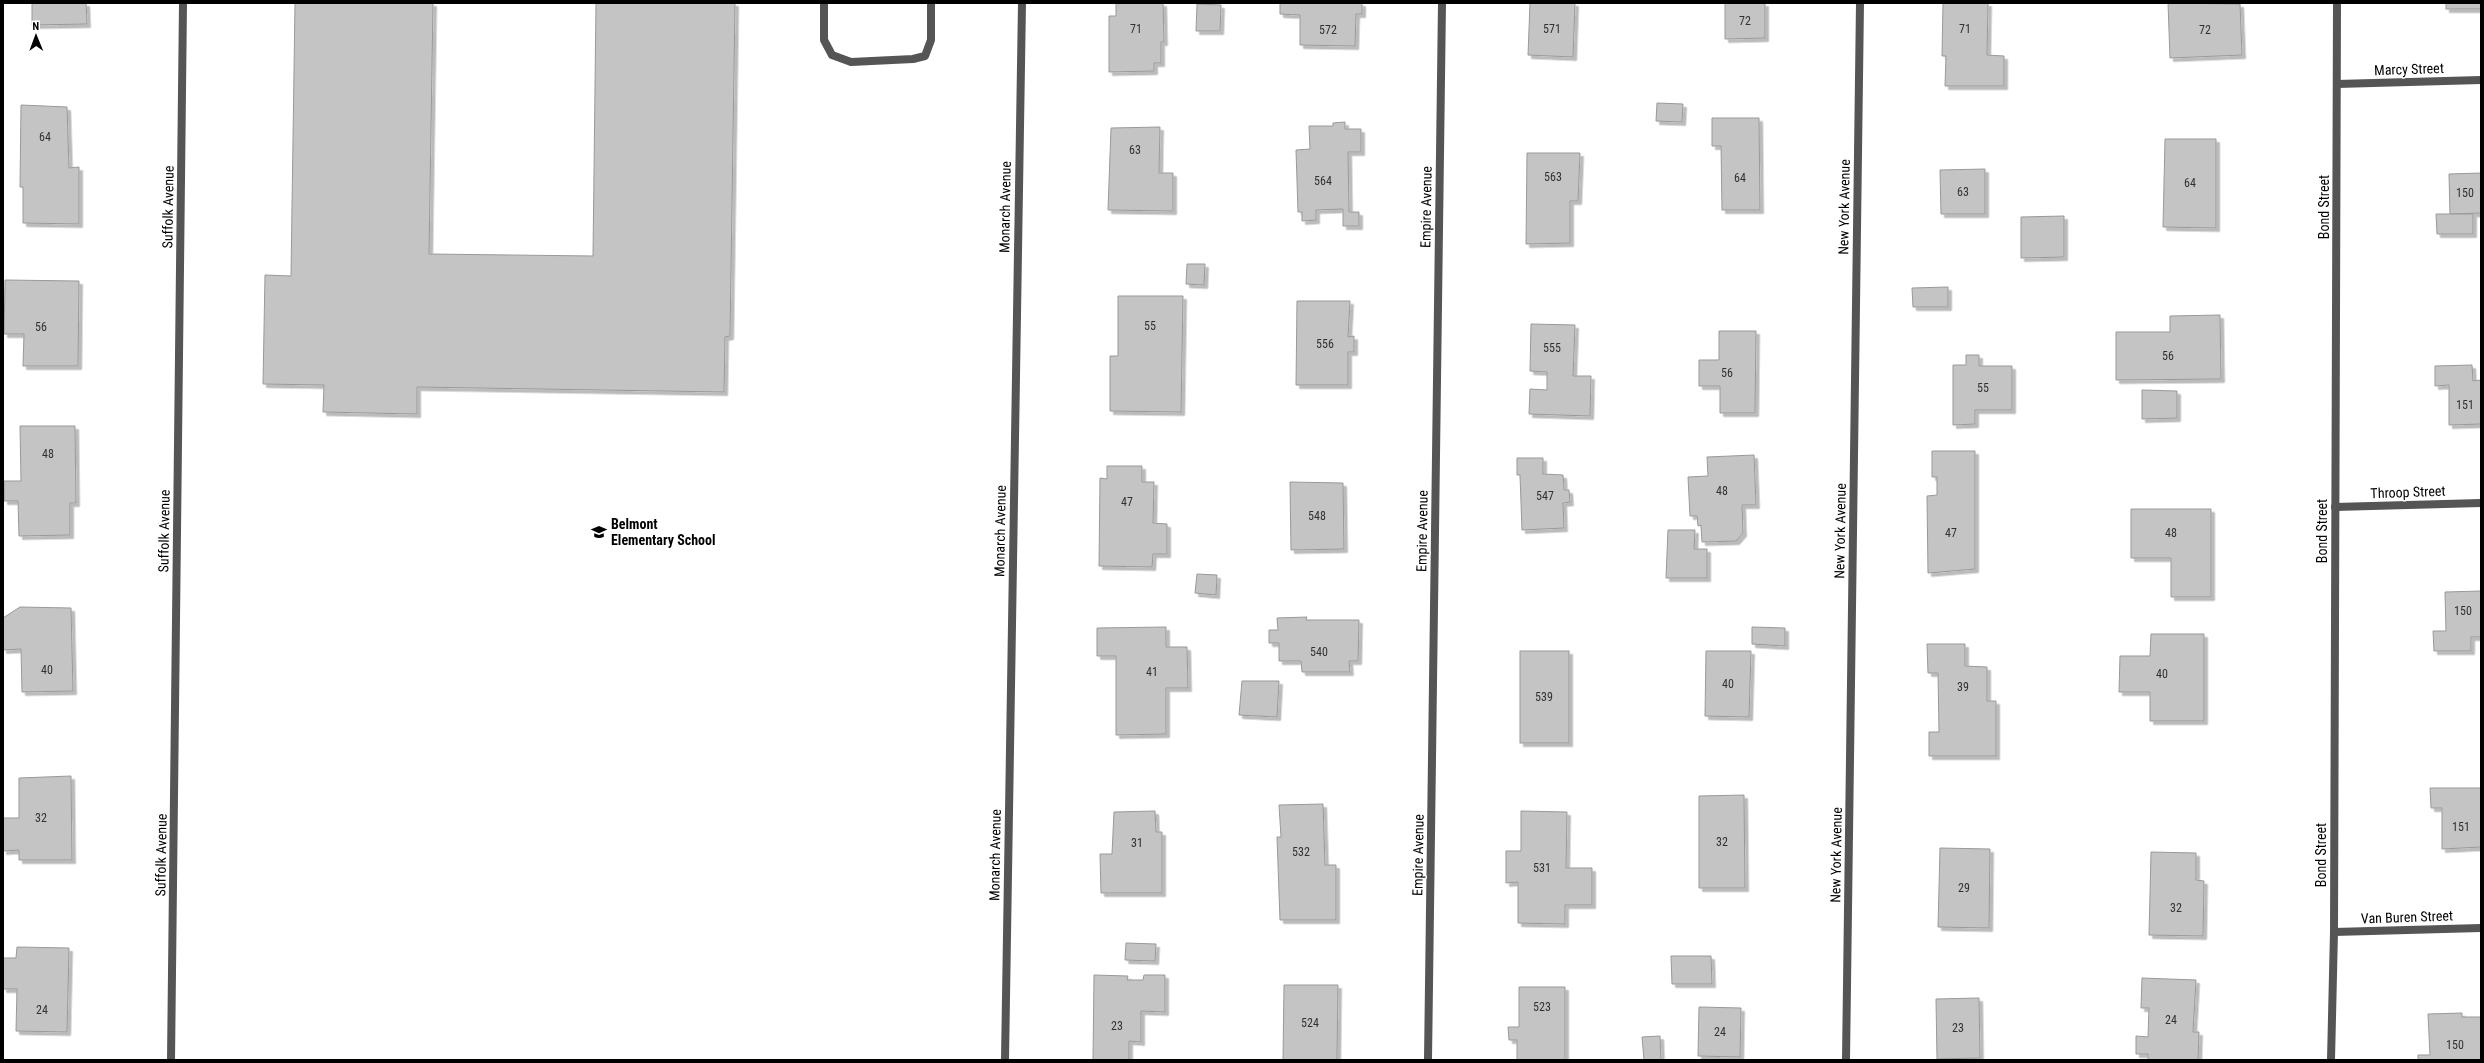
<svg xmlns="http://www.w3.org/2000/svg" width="2484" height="1063" font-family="'Roboto Condensed',sans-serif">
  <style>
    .building { fill: #c4c4c4; stroke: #999; filter: url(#shadow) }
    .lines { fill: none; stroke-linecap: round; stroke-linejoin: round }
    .service { stroke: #555; stroke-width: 8 }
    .minor { stroke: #555; stroke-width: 8 }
    .labels { text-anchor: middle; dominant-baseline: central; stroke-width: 3; stroke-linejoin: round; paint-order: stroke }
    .number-label { font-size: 12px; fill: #313131 }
    .street-label { font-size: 14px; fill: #000; stroke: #fff }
    .poi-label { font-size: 14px; font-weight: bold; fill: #000; stroke: #fff; text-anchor: start }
  </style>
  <defs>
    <filter id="shadow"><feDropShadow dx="3.5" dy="3.5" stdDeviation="0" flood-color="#0004"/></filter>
  </defs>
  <rect width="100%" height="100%" fill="#fff"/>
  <!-- building -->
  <g class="building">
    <path d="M32 3H86L87 24 32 25Z"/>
    <path d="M295 3H433L429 254 593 256 596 3H735L730 336 725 337 724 392 417 387V414L323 412 324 385 263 384 265 275 291 276Z"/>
    <path d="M1116 3H1163L1164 42H1161V63H1154V71L1109 72V16H1116Z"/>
    <path d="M1280 3H1362V14H1356L1355 46 1300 45V15L1280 14Z"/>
    <path d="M1530 3H1575L1573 57 1528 55Z"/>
    <path d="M1725 3H1765V38L1725 39Z"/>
    <path d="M1943 3H1988L1987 55 2004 56V86H1945L1946 56H1942Z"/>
    <path d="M2168 3 2240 4 2242 55 2170 58Z"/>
    <rect x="2446" y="3" width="35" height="6"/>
    <path d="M1197 4 1221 5 1220 31H1196Z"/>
    <path d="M1657 103 1683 104 1682 122 1656 121Z"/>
    <path d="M21 105 67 107 69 168 79 167V224L23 223V187H20Z"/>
    <path d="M1712 118H1759L1760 210H1722L1721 146H1712Z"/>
    <path d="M1345 122V129H1361V152H1348L1349 212H1359V226H1343V209L1316 210V220L1302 221V212H1298L1296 150 1310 149 1309 126H1333V123Z"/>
    <path d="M1160 127 1159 173H1173V211L1108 210 1111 128Z"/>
    <path d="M2165 139H2216V228L2163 227Z"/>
    <path d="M1527 153H1580L1578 201H1570V243L1526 244Z"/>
    <path d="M1985 169V214H1941L1940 170Z"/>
    <path d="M2481 173V213L2450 214 2449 174Z"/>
    <path d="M2436 214H2473V234H2437Z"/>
    <path d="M2064 216V257L2021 258V217Z"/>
    <path d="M1187 264H1205L1204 285 1186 284Z"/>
    <path d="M5 280 79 281 78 366H23L24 334H4Z"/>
    <path d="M1948 287V307H1913L1912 288Z"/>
    <path d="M1118 296H1183L1181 412 1110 411V356H1118Z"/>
    <path d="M1297 301H1350L1348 337 1354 336V352H1348V385H1296Z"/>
    <path d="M2220 315 2221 379 2116 380V332H2170V316Z"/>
    <path d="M1531 324 1575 325 1573 376H1591L1590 416 1529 414 1530 389 1547 390V372L1530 371Z"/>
    <path d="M1719 331H1756L1755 413H1720V386H1699V360H1719Z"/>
    <path d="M1966 355H1979V366H2012V410H1975V424L1953 425V365H1966Z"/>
    <path d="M2472 365 2473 381 2481 380V424L2449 425V385L2435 386V366Z"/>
    <path d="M2142 390 2177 391V418L2142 419Z"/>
    <path d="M20 426H75L76 503H70V535L19 536 18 501H4V481H21Z"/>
    <path d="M1932 451H1975V569L1928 573 1927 496 1937 495V477H1932Z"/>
    <path d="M1754 455 1756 505H1742L1743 533 1736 541 1702 542 1701 525 1698 526 1697 516H1690L1688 477 1708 476 1707 457Z"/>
    <path d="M1517 458H1543V474L1563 475 1564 490H1569L1570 502 1563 503 1564 528 1522 530 1520 475H1517Z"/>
    <path d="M1107 466H1142V482H1154L1153 523 1167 524V554H1153L1152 567 1099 566 1100 478 1107 479Z"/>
    <path d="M1290 482 1343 483 1344 549 1291 550Z"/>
    <path d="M2131 509H2211V597H2171V558H2131Z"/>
    <path d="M1668 530H1695L1694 549H1707V578H1666Z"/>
    <path d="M1197 574 1217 575 1216 595 1195 593Z"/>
    <path d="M2481 591V637H2471V651H2434L2433 631H2446L2445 592Z"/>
    <path d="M20 607 71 608 73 691 22 692 21 649 3 650V618Z"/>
    <path d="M1307 617 1306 620H1359L1358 661H1349L1350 672H1302L1301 661H1279V643H1269V630H1278L1277 618Z"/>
    <path d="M1166 627V647H1187L1188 688H1166V734L1116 735V656H1097V628Z"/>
    <path d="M1752 627 1785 628V646L1752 644Z"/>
    <path d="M2151 634H2204V721H2150V692H2119L2120 656H2150Z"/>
    <path d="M1927 644H1965V666L1987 667V701H1996V756H1929V732H1939L1938 673H1928Z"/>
    <rect x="1520" y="651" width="49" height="92"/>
    <path d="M1706 651H1751L1749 717 1705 716Z"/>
    <path d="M1242 681H1279L1277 717 1239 715Z"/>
    <path d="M71 776 72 860H19V850L3 851V818H19V778Z"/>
    <path d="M2430 788H2481V847L2442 849V808H2431Z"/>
    <path d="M1744 795 1745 888H1699V796Z"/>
    <path d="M1323 804 1325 865H1336V920H1280L1277 837H1281L1279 805Z"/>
    <path d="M1155 811 1156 832H1162V893H1101L1100 854H1112L1114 812Z"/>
    <path d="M1521 811 1567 812 1566 868H1592V905H1565V924L1518 923V882L1506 883V851H1521Z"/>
    <path d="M1940 848 1990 849 1989 928 1938 927Z"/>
    <path d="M2151 852 2196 853V880L2204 881 2203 936 2149 935Z"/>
    <path d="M1126 943 1156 944 1155 961 1125 960Z"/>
    <path d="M17 947 69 948 67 1032 16 1031 17 989H3V958H16Z"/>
    <path d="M1671 956H1711L1712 984H1672Z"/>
    <path d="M1094 975 1128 976 1127 980H1143L1144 975H1165V1012L1141 1011V1042L1129 1041V1060H1093Z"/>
    <path d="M2142 978 2196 980 2193 1032H2199L2198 1060H2148V1054H2136V1036L2148 1037 2149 1008H2141Z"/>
    <path d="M1284 985H1338L1337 1060H1283Z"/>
    <path d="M1519 987H1565V1060H1517V1040H1509L1508 1027H1519Z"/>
    <path d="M1979 998 1980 1058 1937 1059 1936 999Z"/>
    <path d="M1699 1007 1741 1008 1740 1057 1698 1056Z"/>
    <path d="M2462 1013V1017H2481V1060H2418V1055H2430L2428 1014Z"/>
    <path d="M1660 1036 1661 1060H1644L1642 1037Z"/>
  </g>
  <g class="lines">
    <!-- service -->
    <path class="service" d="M824 3V40L832 55 851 62 913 59 925 56 931 40V3"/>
    <!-- minor -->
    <g class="minor">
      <path d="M2337 84 2481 80"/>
      <path d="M2335 507 2481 503"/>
      <path d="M2334 932 2481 928"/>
      <path d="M171 1060 183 3"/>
      <path d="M1005 1060 1022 3"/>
      <path d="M1428 1060 1442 3"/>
      <path d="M1846 1060 1860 3"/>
      <path d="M2331 1060 2334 932 2337 3"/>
    </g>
  </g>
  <!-- icons -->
  <defs>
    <g id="school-bare" transform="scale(1.2)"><path d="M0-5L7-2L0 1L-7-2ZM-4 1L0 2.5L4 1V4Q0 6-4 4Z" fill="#000" stroke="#fff" stroke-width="2.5" paint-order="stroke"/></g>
  </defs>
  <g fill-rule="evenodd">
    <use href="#school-bare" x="599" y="532"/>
  </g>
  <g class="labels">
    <!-- number labels -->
    <g class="number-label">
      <text x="1745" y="21">72</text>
      <text x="1136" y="29">71</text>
      <text x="1552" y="29">571</text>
      <text x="1965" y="29">71</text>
      <text x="1328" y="30">572</text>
      <text x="2205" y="30">72</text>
      <text x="45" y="137">64</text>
      <text x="1135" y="150">63</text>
      <text x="1553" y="177">563</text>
      <text x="1740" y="178">64</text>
      <text x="1323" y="181">564</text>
      <text x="2190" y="183">64</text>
      <text x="1963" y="192">63</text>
      <text x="2465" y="193">150</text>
      <text x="1150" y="326">55</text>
      <text x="41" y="327">56</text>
      <text x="1325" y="344">556</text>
      <text x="1552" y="348">555</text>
      <text x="2168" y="356">56</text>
      <text x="1727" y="373">56</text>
      <text x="1983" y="388">55</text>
      <text x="2465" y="405">151</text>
      <text x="48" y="454">48</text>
      <text x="1722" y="491">48</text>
      <text x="1545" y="496">547</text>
      <text x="1127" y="502">47</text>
      <text x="1317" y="516">548</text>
      <text x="1951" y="533">47</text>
      <text x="2171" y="533">48</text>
      <text x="2463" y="611">150</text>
      <text x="1319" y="652">540</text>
      <text x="47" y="670">40</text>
      <text x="1152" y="672">41</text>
      <text x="2162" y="674">40</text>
      <text x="1728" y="684">40</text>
      <text x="1963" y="687">39</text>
      <text x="1544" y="697">539</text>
      <text x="41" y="818">32</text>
      <text x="2461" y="827">151</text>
      <text x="1722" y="842">32</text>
      <text x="1137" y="843">31</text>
      <text x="1301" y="852">532</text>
      <text x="1542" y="868">531</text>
      <text x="1964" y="888">29</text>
      <text x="2176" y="908">32</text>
      <text x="1542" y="1007">523</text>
      <text x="42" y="1010">24</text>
      <text x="2171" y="1020">24</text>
      <text x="1310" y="1023">524</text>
      <text x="1117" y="1026">23</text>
      <text x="1958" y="1028">23</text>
      <text x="1720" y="1032">24</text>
      <text x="2455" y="1045">150</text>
    </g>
    <!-- street labels -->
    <g class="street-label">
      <text transform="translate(2409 69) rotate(-2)">Marcy Street</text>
      <text transform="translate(168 207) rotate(-89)">Suffolk Avenue</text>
      <text transform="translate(1005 207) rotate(-89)">Monarch Avenue</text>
      <text transform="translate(1426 207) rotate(-89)">Empire Avenue</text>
      <text transform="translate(1844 207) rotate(-89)">New York Avenue</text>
      <text transform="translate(2324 207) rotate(-90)">Bond Street</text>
      <text transform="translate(2408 492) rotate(-2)">Throop Street</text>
      <text transform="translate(164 531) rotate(-89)">Suffolk Avenue</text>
      <text transform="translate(1000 531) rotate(-89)">Monarch Avenue</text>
      <text transform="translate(1422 531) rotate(-89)">Empire Avenue</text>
      <text transform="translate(1840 531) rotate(-89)">New York Avenue</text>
      <text transform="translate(2322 531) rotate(-90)">Bond Street</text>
      <text transform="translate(161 855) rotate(-89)">Suffolk Avenue</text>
      <text transform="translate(995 855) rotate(-89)">Monarch Avenue</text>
      <text transform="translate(1418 855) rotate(-89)">Empire Avenue</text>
      <text transform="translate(1836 855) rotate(-89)">New York Avenue</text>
      <text transform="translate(2321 855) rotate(-90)">Bond Street</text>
      <text transform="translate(2407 917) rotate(-2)">Van Buren Street</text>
    </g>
    <!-- poi labels -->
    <g class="poi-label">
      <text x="611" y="524">Belmont<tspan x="611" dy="16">Elementary School</tspan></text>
    </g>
  </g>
  <!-- border -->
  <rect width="2484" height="1063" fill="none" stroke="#000000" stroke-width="8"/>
  <!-- north arrow -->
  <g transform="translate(36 36) rotate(359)" stroke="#ffffff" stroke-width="3" paint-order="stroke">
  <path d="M0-3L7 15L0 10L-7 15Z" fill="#000000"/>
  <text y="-6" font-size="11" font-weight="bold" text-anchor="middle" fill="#000000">N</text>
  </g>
</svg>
